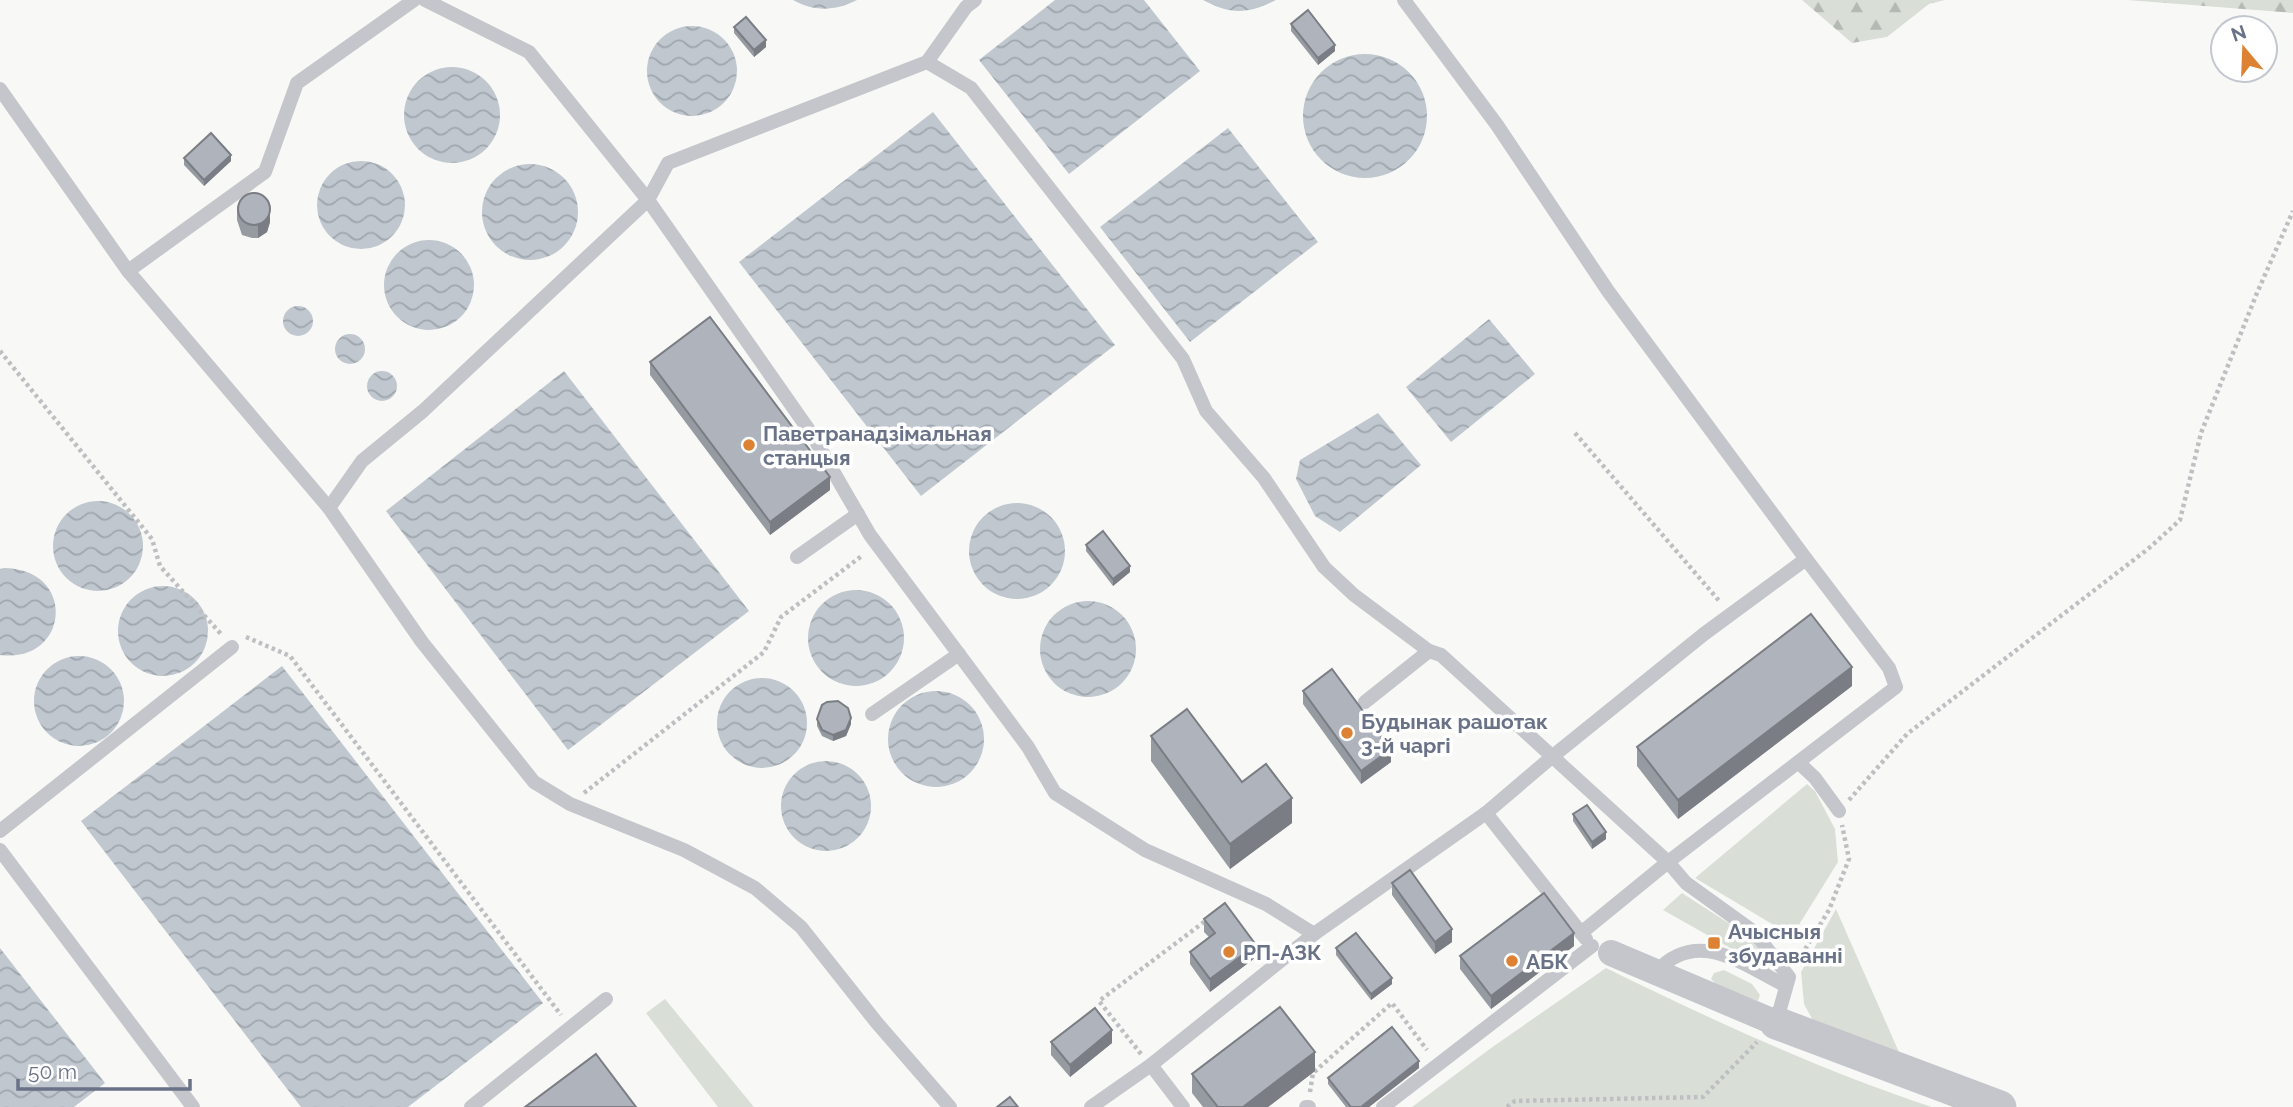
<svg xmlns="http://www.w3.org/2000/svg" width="2293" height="1107" font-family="Raleway,sans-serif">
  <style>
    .grass { fill: #d9dfd7 }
    .forest { fill: url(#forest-firs) }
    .water { fill: url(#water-waves) }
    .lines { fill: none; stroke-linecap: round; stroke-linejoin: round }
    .path { stroke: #bebfc2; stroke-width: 4.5; stroke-dasharray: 3.5 3.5; stroke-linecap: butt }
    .service { stroke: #c4c6cb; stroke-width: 14 }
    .minor { stroke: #c4c6cb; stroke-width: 26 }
    .tertiary { stroke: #c4c6cb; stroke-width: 33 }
    .wall { fill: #969aa1 }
    .shaded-wall { fill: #7a7d83 }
    .building { fill: #afb3bb; stroke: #7a7d83; stroke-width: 2 }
    .poi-dot { fill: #dd8232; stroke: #fff; stroke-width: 2.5 }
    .labels { text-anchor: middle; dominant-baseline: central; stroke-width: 7; stroke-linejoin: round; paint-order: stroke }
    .poi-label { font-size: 21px; font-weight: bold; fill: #697286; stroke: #fff; text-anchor: start }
  </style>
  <defs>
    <pattern id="forest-firs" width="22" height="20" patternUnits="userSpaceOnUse" patternTransform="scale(1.75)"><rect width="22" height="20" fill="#d9dfd7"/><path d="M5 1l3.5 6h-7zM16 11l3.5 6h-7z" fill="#b4b9b4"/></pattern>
    <pattern id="water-waves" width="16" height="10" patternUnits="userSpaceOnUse" patternTransform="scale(1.75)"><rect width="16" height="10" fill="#c0c7cf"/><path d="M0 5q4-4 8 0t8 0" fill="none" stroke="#a0a6ae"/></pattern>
  </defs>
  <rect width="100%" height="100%" fill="#f8f9f6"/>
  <!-- grass -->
  <g class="grass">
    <path d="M1807 784 1815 791 1835 829 1838 862 1792 936 1695 878Z"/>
    <path d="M1682 893 1750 937 1771 971 1663 910Z"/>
    <path d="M1836 909 1902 1059 1816 1026 1804 1004 1801 972Z"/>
    <path d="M1606 968C1712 1020 1820 1070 1932 1107H1412L1491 1048Z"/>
    <path d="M1724 970 1752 984 1760 995 1758 1001 1716 984 1711 979 1714 973Z"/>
    <path d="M665 999 754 1107H718L646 1013Z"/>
  </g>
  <!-- forest -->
  <g class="forest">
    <path d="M1802 0H1945L1929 4 1887 37 1852 43Z"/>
    <path d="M2127 0H2293V13Z"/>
  </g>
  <!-- water -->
  <g class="water">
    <path d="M793 0H857C835 11 814 12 793 0Z"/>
    <path d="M1055 0H1144L1200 71 1069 174 979 60Z"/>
    <path d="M1203 0H1276C1248 14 1231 15 1203 0Z"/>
    <circle cx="692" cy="71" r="45"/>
    <circle cx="1365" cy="116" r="62"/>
    <circle cx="452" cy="115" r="48"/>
    <path d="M933 112 1115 345 921 496 739 262Z"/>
    <path d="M1228 128 1318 242 1190 342 1100 227Z"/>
    <circle cx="361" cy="205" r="44"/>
    <circle cx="530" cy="212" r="48"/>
    <circle cx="429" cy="285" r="45"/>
    <circle cx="298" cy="321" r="15"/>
    <path d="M1489 319 1535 374 1451 442 1406 387Z"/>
    <circle cx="350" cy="349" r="15"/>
    <circle cx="382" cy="386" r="15"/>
    <path d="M564 371 749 611 568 750 386 511Z"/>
    <path d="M1378 413 1421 465 1340 532 1315 516 1296 479 1300 460Z"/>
    <circle cx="98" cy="546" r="45"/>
    <circle cx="1017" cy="551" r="48"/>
    <path d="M4 568C78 569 69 664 0 655V569Z"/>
    <circle cx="163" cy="631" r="45"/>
    <circle cx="856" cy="638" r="48"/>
    <circle cx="1088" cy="649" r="48"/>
    <circle cx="79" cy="701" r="45"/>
    <path d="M282 666 543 1003 408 1107H301L81 821Z"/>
    <circle cx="762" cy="723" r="45"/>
    <circle cx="936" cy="739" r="48"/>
    <circle cx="826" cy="806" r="45"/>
    <path d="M0 948 105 1083 74 1107H0Z"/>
  </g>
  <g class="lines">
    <!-- path -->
    <g class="path">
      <path d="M0 351 152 539 160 566 221 634"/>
      <path d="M1575 433 1721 603"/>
      <path d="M246 637 290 656 561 1015"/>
      <path d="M584 793 764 652 781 617 863 555"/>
      <path d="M1849 800 1907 734 2148 549 2180 520 2201 433 2257 293 2293 211"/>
      <path d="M1798 961 1829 910 1849 859 1842 825"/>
      <path d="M1141 1054 1099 1001 1208 919"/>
      <path d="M1310 1092 1313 1073 1392 1003 1427 1050"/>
      <path d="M1507 1107 1515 1101 1703 1097 1757 1042"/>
    </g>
    <!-- service -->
    <g class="service">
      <path d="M425 0 529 52 648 200 811 433 870 535 1028 747 1055 793 1145 850 1266 904 1314 934"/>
      <path d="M1404 0 1497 125 1608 291 1806 559 1889 668 1896 687 1668 862 1581 933"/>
      <path d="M927 62 971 88 1183 359 1206 411 1264 478 1324 567 1354 595 1429 651"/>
      <path d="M0 89 128 271"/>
      <path d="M329 508 128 271 265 172 297 83 414 0"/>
      <path d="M797 557 858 514"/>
      <path d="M1365 702 1429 651 1441 655 1668 862 1686 883 1754 932 1789 977 1776 1023"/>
      <path d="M872 714 959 654"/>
      <path d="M1799 763 1815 778 1839 811"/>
      <path d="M1486 813 1586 939"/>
      <path d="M0 831 232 647"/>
      <path d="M0 850 193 1107"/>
      <path d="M1657 971C1698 927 1744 965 1786 986"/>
      <path d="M1151 1065 1183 1107"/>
      <path d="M471 1107 606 999"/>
      <path d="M950 1107 877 1023 801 927 755 888 684 850 570 804 534 782 422 642 329 508 362 461 423 411 648 200 668 163 927 62 966 7 975 0"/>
      <path d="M1091 1107 1151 1065 1314 934 1486 813 1553 756 1704 634 1806 559"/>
      <path d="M1306 1107H1309"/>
      <path d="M1383 1107 1592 946"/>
    </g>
    <!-- minor -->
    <path class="minor" d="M1611 953 1776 1023"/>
    <!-- tertiary -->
    <path class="tertiary" d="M1776 1023 2000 1107"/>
  </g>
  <!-- wall -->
  <g class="wall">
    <path d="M1291 24 1335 51 1318 65 1291 31Z"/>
    <path d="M734 27 766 47 754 57 734 33Z"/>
    <path d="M184 158 231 161 204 186 184 165Z"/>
    <path d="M237 207 270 222 267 232 258 238H252L242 235 237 220Z"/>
    <path d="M650 362 830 490 770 535 650 375Z"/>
    <path d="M1086 545 1130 572 1113 586 1086 551Z"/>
    <path d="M1852 686 1678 819 1637 766V747Z"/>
    <path d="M1303 691 1391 762 1361 784 1303 704Z"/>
    <path d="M817 719 851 724 846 736 833 741 822 736 817 726Z"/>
    <path d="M1151 736 1242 782 1292 823 1230 869 1151 761Z"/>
    <path d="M1573 814 1606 839 1592 849 1573 821Z"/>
    <path d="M1392 883 1452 942 1435 954 1392 895Z"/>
    <path d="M1204 919 1256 957 1210 992 1190 964V952L1209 937 1204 932Z"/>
    <path d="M1574 946 1491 1009 1460 969V956Z"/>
    <path d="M1336 948 1392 984 1371 1000 1336 955Z"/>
    <path d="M1051 1042 1112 1043 1070 1077 1051 1055Z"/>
    <path d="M1419 1068 1369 1107H1346L1328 1084V1078Z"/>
    <path d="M1315 1071 1268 1107H1203L1192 1093V1074Z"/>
  </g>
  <!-- shaded-wall -->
  <g class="shaded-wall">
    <path d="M766 40V47L754 57V50Z"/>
    <path d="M1335 45V51L1318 65V58Z"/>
    <path d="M231 155V161L204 186V180Z"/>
    <path d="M270 209V222L267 232 258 238V225Z"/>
    <path d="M830 477V490L770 535V522Z"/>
    <path d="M1130 566V572L1113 586V579Z"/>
    <path d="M1852 667V686L1678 819V800Z"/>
    <path d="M851 718V724L846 736 833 741V735Z"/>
    <path d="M1391 749V762L1361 784V771Z"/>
    <path d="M1292 798V823L1230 869V844Z"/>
    <path d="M1606 832V839L1592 849V842Z"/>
    <path d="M1452 929V942L1435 954V942Z"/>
    <path d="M1574 933V946L1491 1009V996Z"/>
    <path d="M1256 945V957L1210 992V979Z"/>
    <path d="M1392 978V984L1371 1000V994Z"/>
    <path d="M1112 1030V1043L1070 1077V1065Z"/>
    <path d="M1315 1052V1071L1268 1107H1243Z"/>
    <path d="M1419 1061V1068L1369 1107H1361Z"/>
  </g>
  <!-- building -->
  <g class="building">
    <path d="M1308 10 1335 45 1318 58 1291 24Z"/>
    <path d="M746 17 766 40 754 50 734 27Z"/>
    <path d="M211 133 231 155 204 180 184 158Z"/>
    <circle cx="254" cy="209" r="16"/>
    <path d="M710 317 830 477 770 522 650 362Z"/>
    <path d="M1103 531 1130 566 1113 579 1086 545Z"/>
    <path d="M1811 614 1852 667 1678 800 1637 747Z"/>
    <path d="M1332 669 1391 749 1361 771 1303 691Z"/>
    <path d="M838 701 848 708 851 718 846 730 833 735 822 730 817 719 822 705 827 702Z"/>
    <path d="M1187 709 1242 782 1266 764 1292 798 1230 844 1151 736Z"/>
    <path d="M1587 805 1606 832 1592 842 1573 814Z"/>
    <path d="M1410 870 1452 929 1435 942 1392 883Z"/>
    <path d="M1544 893 1574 933 1491 996 1460 956Z"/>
    <path d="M1225 903 1256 945 1210 979 1190 952 1215 933 1204 919Z"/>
    <path d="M1356 933 1392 978 1371 994 1336 948Z"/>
    <path d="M1280 1007 1315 1052 1243 1107H1218L1192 1074Z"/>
    <path d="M1095 1008 1112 1030 1070 1065 1051 1042Z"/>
    <path d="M1392 1027 1419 1061 1361 1107H1351L1328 1078Z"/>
    <path d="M596 1054 636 1107H525Z"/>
    <path d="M1010 1097 1018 1107H997Z"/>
  </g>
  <!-- markers -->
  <g class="poi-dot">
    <circle cx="749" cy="445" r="7"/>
    <circle cx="1347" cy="733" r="7"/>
    <rect x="1707" y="936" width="14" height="14" rx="3.5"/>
    <circle cx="1229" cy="952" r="7"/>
    <circle cx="1512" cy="961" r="7"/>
  </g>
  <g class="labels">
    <!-- poi labels -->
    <g class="poi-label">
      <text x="763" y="433">Паветранадзімальная<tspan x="763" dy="24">станцыя</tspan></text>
      <text x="1361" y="721">Будынак рашотак<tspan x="1361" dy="24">3-й чаргі</tspan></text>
      <text x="1728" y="931">Ачысныя<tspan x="1728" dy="24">збудаванні</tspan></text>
      <text x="1243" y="952">РП-АЗК</text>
      <text x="1526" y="961">АБК</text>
    </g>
  </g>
  <!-- north arrow -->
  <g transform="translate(2244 49) rotate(341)"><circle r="33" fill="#ffffff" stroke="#c3c7cf" stroke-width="2"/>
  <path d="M0-5L12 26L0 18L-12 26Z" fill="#dd8232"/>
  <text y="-10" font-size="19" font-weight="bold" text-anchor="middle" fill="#697286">N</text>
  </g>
  <!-- scale -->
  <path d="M18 1079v10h172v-10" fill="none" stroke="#697286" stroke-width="3.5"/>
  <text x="28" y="1079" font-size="21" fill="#697286" stroke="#ffffff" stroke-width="5" paint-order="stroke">50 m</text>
</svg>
